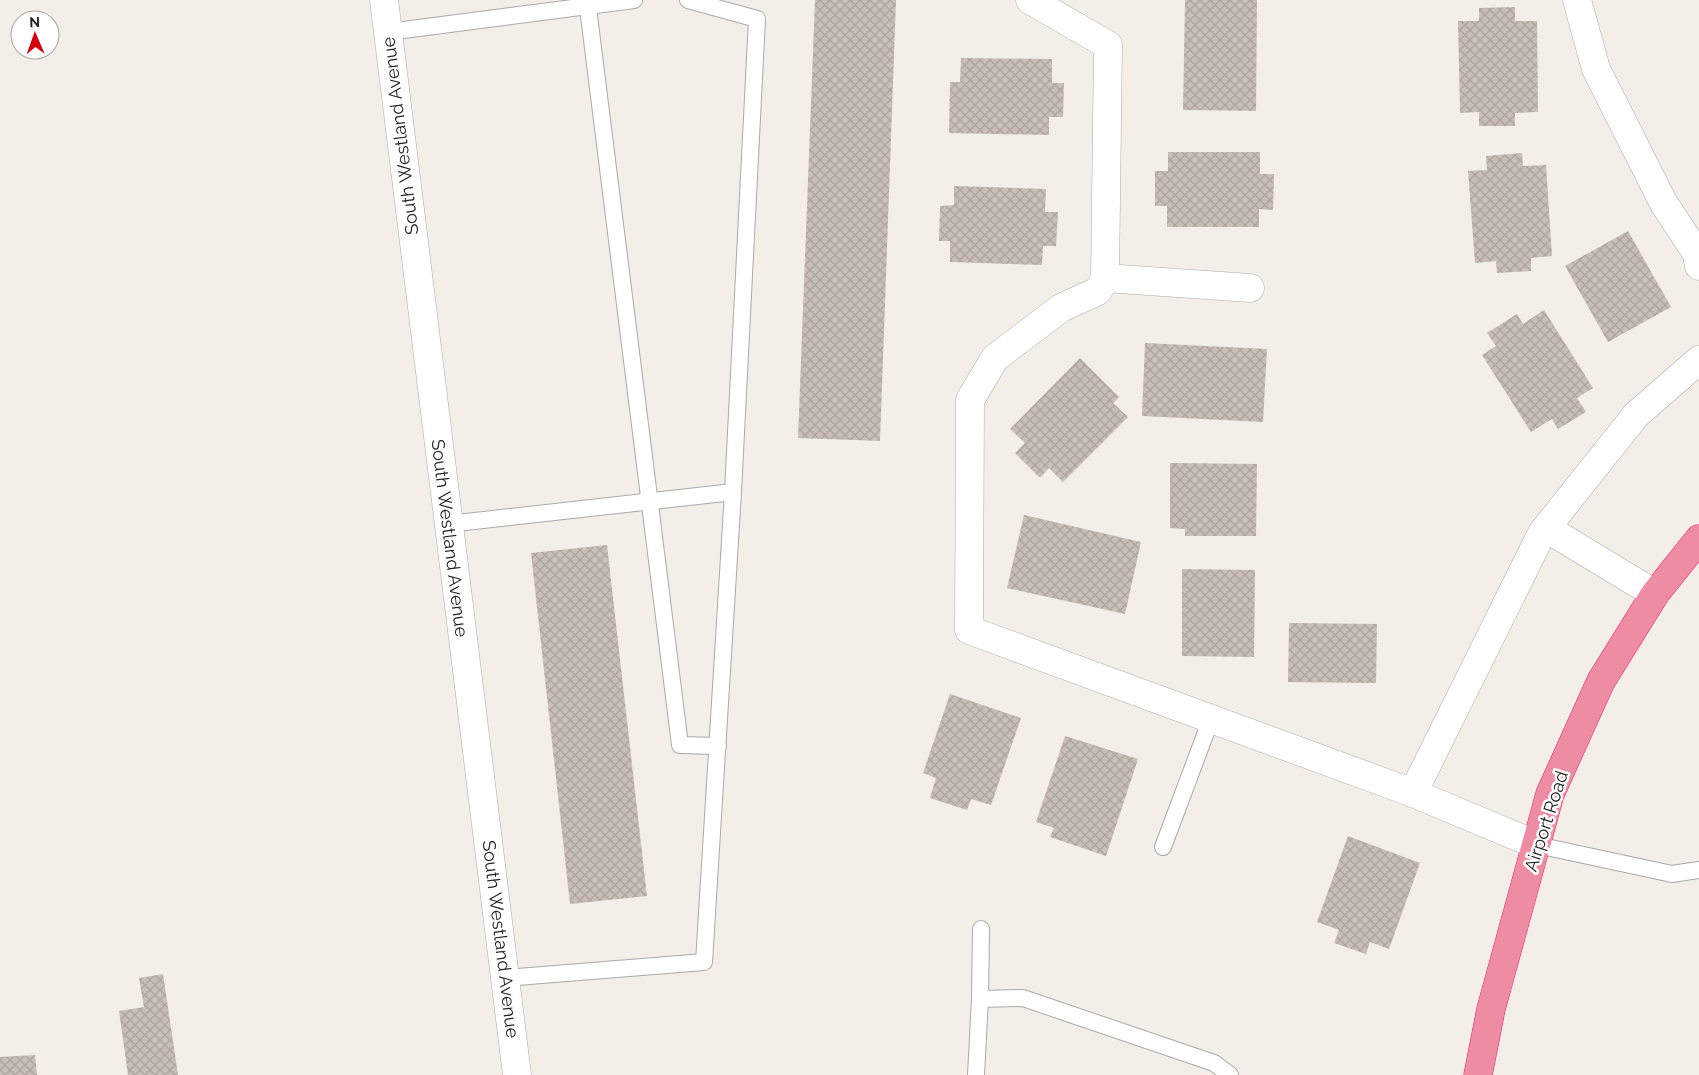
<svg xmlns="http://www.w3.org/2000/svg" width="1699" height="1075" font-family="Raleway,sans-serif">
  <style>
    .building { fill: url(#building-cross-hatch) }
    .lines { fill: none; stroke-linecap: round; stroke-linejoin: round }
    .lane-casing { stroke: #a9a9a9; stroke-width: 18 }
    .street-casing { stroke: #a9a9a9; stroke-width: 29 }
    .highway-casing { stroke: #e81e6e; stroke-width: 29 }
    .lane { stroke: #fff; stroke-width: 16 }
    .street { stroke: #fff; stroke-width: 28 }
    .highway { stroke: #ee8ca3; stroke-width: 28 }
    .labels { text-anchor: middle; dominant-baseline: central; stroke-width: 5; stroke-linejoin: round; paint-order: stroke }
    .street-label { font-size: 18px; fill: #222; stroke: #fff }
  </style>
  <defs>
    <pattern id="building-cross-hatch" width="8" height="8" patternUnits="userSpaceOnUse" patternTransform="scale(1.25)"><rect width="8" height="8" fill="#c8beb7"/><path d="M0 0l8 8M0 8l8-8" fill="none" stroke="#aca39d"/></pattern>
  </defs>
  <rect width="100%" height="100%" fill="#f3efe8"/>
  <!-- building -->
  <g class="building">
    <path d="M815 0H896L880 441 798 438Z"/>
    <path d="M1185 0H1257L1256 111 1183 110Z"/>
    <path d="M1515 7V21H1537L1538 112 1515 113V126H1479V112L1460 113 1458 21H1479V8Z"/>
    <path d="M961 58 1052 59V83H1064L1063 117H1049V135L949 133 950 82H960Z"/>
    <path d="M1168 152H1260V174H1274L1273 210 1259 209V227H1167V206H1155V171H1168Z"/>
    <path d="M1522 153 1523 166 1546 165 1552 256 1531 258V271L1497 273 1496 261 1475 263 1468 171 1487 170 1486 156Z"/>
    <path d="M954 186 1046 189 1045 212H1058L1056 246H1043L1042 265 950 262V241H939L940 206 954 205Z"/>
    <path d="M1628 231 1671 307 1608 342 1565 266Z"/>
    <path d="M1544 310 1593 388 1577 398 1586 412 1558 429 1552 419 1531 432 1482 355 1496 346 1487 333 1517 314 1523 324Z"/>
    <path d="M1145 343 1267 349 1263 422 1142 416Z"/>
    <path d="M1080 358 1119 397 1113 403 1128 417 1063 482 1049 468 1040 478 1015 453 1025 443 1010 429Z"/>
    <path d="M1170 463 1257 464 1256 536H1185V529L1170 528Z"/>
    <path d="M1024 515 1141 542 1125 614 1007 588Z"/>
    <path d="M607 545 647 896 570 904 531 553Z"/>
    <path d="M1182 569 1255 570 1254 657 1182 656Z"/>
    <path d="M1289 623 1377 624 1376 683 1288 682Z"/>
    <path d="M950 694 1021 718 991 805 971 799 967 810 930 798 936 778 923 773Z"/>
    <path d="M1065 736 1138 759 1106 856 1050 837 1054 828 1036 822Z"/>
    <path d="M1348 836 1420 863 1389 949 1370 942 1366 954 1334 943 1339 930 1317 922Z"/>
    <path d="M163 974 178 1075H128L119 1011 144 1007 139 978Z"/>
    <path d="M35 1055 37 1075H0V1057Z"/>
  </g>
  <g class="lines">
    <!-- lane casing -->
    <g class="lane-casing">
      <g id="lane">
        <path d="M587 0 680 745 718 746"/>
        <path d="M388 32 634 0"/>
        <path d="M448 524 733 492 757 19 688 0"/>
        <path d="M1537 845 1672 874 1699 870"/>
        <path d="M1163 847 1211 719"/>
        <path d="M981 929 980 999 1023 998 1214 1063 1230 1075"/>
        <path d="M506 978 704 962 733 492"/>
        <path d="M976 1075 980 999"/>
      </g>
    </g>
    <!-- street casing -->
    <g class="street-casing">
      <g id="street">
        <path d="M384 0 517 1075"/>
        <path d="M1030 0 1108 45 1105 278 1098 291 1061 308 995 358 970 400 969 630 1413 793 1537 845"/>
        <path d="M1577 0 1596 69 1663 202 1697 254 1699 266"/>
        <path d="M1105 278 1250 288"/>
        <path d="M1546 528 1655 594"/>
        <path d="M1413 793 1542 533 1636 415 1699 360"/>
      </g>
    </g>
    <!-- highway casing -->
    <g class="highway-casing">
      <path id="highway" d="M1478 1075 1491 1009 1550 794 1601 681 1655 594 1699 539"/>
    </g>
    <!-- lane -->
    <use href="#lane" class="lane"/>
    <!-- street -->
    <use href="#street" class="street"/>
    <!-- highway -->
    <use href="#highway" class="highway"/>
  </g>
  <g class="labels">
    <!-- street labels -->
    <g class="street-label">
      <text transform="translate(400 136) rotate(-97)">South Westland Avenue</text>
      <text transform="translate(450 538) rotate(83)">South Westland Avenue</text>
      <text transform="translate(1546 821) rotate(-72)">Airport Road</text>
      <text transform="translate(501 939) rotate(83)">South Westland Avenue</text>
    </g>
  </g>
  <!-- north arrow -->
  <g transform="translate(35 35) rotate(358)"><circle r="24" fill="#ffffff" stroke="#a7a7a7"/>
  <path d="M0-4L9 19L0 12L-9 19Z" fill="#d4000b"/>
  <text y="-8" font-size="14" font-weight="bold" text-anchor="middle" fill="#222222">N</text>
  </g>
</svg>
